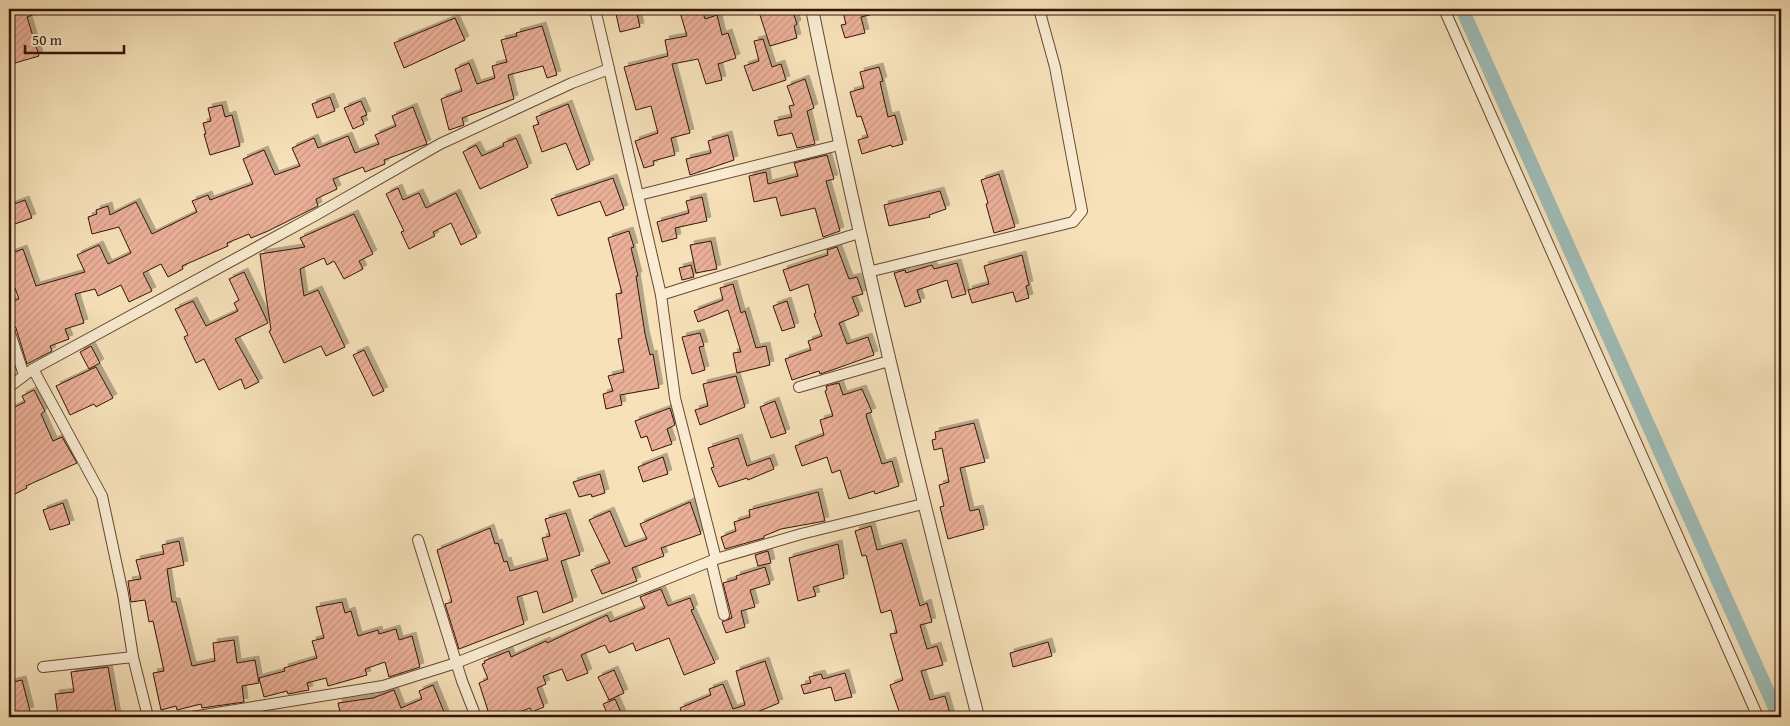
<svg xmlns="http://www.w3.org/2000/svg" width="1790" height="726" font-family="'Gentium Book Plus',serif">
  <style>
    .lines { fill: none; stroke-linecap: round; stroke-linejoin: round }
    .canal { stroke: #9ebcb7; stroke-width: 14 }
    .building { fill: url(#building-hatch); stroke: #351406; filter: url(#shadow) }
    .minor-casing { stroke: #654733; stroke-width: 12 }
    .tertiary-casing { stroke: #654733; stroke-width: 14 }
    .minor { stroke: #f9ecd2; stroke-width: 10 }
    .tertiary { stroke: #f9ecd2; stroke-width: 12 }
  </style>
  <defs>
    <pattern id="building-hatch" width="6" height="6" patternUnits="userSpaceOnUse" patternTransform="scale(1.25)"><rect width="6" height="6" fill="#ebb098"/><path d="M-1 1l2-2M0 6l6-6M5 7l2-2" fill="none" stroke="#ca9682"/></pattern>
    <filter id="shadow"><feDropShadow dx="4" dy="-4" stdDeviation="0" flood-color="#0004"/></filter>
  </defs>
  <rect width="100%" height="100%" fill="#f6e1b9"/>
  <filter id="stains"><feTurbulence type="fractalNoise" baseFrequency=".004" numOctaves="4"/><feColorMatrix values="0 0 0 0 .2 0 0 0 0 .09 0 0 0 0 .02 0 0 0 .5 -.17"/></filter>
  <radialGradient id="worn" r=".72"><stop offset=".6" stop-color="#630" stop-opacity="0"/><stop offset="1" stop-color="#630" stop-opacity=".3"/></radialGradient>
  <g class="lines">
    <!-- canal -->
    <path class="canal" d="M1462 9 1779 717"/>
  </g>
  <!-- building -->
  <g class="building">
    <path d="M9 9H47L27 17 39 56 15 63 9 42V39L15 37 9 20Z"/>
    <path d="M615 9H636L640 27 620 32Z"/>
    <path d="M679 9H702L705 19 717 15 722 35 728 33 736 58 718 64 722 80 706 84 698 59 672 64 690 133 671 138 675 155 653 161 654 165 644 168 635 141 658 133 651 106 636 110 624 67 668 56 665 40 687 36Z"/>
    <path d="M758 9H792L797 24 794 26 797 38 770 46Z"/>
    <path d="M842 9H880L881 12 861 17 865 33 845 38 841 25 846 24Z"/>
    <path d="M455 18 465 40 404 68 394 43Z"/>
    <path d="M542 26 557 75 547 78 543 66 508 75 514 99 462 118 464 125 449 130 441 99 462 91 455 69 469 63 477 84 495 78 492 66 507 62 501 40 517 36 516 33Z"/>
    <path d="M763 39 772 67 781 64 786 80 753 91 744 66 759 61 754 41Z"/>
    <path d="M879 67 883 81 880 82 888 117 895 115 903 144 892 147 891 145 862 154 858 140 868 137 861 116 857 117 850 92 864 88 860 72Z"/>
    <path d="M805 79 814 108 807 111 815 144 797 148 792 133 778 136 774 121 792 117 789 106 794 105 787 86Z"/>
    <path d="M330 97 335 111 317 118 312 104Z"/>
    <path d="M361 101 367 115 361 117 364 124 353 129 344 108Z"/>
    <path d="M568 104 590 164 577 170 566 143 542 152 533 126 539 124 536 117Z"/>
    <path d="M222 105 225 117 232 115 240 146 210 155 204 134H206L203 123 211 121 208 108Z"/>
    <path d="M413 107 427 144 384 160 385 164 365 172 363 167 333 179 337 189 316 199 318 206 268 231 251 238 249 234 227 243 228 246 182 266 183 269 168 277 161 264 143 273 152 291 129 302 121 285 98 296 95 289 75 294 84 323 65 329 69 339 50 346 52 351 27 364 16 328 9 319V303L19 299 9 272V254L23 249 36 286 85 272 77 255 99 245 108 264 131 253 119 227 92 234 88 217 97 214 96 210 108 206 110 215 136 202 152 234 197 212 192 201 208 195 210 200 253 184 243 159 264 150 275 175 300 166 292 148 314 138 318 148 348 136 355 153 379 144 375 135 396 126 392 116Z"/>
    <path d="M728 135 734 160 690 175 686 159 711 153 708 141Z"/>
    <path d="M516 138 528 167 480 189 463 152 476 145 482 156 504 146 503 143Z"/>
    <path d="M827 155 834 179 826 181 840 231 823 237 815 208 781 216 776 197 754 202 749 176 766 172 768 184 798 176 794 163Z"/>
    <path d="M999 174 1015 227 994 233 986 204 988 203 981 180Z"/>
    <path d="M613 178 624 209 606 216 600 201 558 216 551 199Z"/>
    <path d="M398 188 403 200 419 193 426 208 456 193 477 237 461 245 451 223 433 232 435 236 409 249 401 232 404 231 386 194Z"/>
    <path d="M940 191 946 209 929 215 930 217 889 226 884 205Z"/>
    <path d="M702 197 707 221 675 228 677 238 662 242 657 222 689 213 686 201Z"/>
    <path d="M25 200 32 218 9 226V206Z"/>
    <path d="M354 214 373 254 359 261 363 269 344 279 334 261 327 265 324 258 300 269 304 296 318 290 345 347 326 356 321 346 284 363 269 331 271 330 260 254 305 247 300 238Z"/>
    <path d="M629 231 634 247 631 248 638 276H636L645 334 650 355 653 354 659 388 620 395 622 405 606 409 603 394 613 391 608 376 624 372 618 339 622 338 616 294 622 293 608 238Z"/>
    <path d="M711 241 717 269 696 273 690 245Z"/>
    <path d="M837 247 849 279 857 277 863 294 852 297 859 315 839 323 847 344 868 337 874 355 835 369 820 374 819 371 792 380 785 359 811 350 808 341 822 336 814 314 816 313 808 284 790 291 783 270 828 255 827 250Z"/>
    <path d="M1022 255 1029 285 1026 286 1029 298 1016 302 1013 292 972 303 968 290 989 284 984 266Z"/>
    <path d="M957 263 966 294 952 298 947 280 917 290 921 302 905 307 894 273 905 270 906 273 932 265 934 269Z"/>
    <path d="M691 265 694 277 682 280 679 268Z"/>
    <path d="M244 272 268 323 235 339 259 382 245 389 241 379 219 390 204 359 196 363 184 337 188 335 175 309 193 301 206 326 238 311 234 303 239 300 229 279Z"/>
    <path d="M733 284 741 313 745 311 756 348 766 346 770 365 737 373 733 353 741 352 728 310 698 322 694 311 723 300 720 288Z"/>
    <path d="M787 301 795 327 782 331 773 306Z"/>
    <path d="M700 333 704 346 699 347 705 370 692 374 682 337Z"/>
    <path d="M91 346 100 363 89 369 80 352Z"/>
    <path d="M364 350 384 391 373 396 353 355Z"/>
    <path d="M96 367 113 398 96 407 94 404 70 415 56 386Z"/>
    <path d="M736 376 745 407 700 425 695 410 708 406 703 384Z"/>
    <path d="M839 383 843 395 862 389 872 412 866 414 867 419 882 464 892 461 899 486 875 494 874 491 849 499 840 470 832 473 827 457 802 466 795 446 824 435 820 420 833 416 825 391 827 390 826 386Z"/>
    <path d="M34 390 45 411 41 414 53 441 62 437 77 463 26 486 27 488 9 497V410L25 402 22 396Z"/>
    <path d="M775 401 786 433 771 438 760 407Z"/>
    <path d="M670 408 675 425 667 429 672 444 652 451 647 436 641 438 635 421Z"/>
    <path d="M974 423 985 462 960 468 970 511 979 509 984 529 948 539 940 507 944 506 939 485 949 482 942 448 934 450 932 440 936 439 935 432Z"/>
    <path d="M738 438 747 466 770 458 774 469 748 480 747 478 719 487 711 468 714 467 708 448Z"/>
    <path d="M663 457 668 474 643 482 638 467Z"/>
    <path d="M600 474 605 493 592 497 591 494 579 497 573 482Z"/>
    <path d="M818 492 825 521 781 529 764 536V538L725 549 721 537 736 531 734 522 750 517 749 510Z"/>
    <path d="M690 502 701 534 661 548 664 556 632 568 637 581 602 594 591 570 610 563 589 520 610 511 625 547 647 539 640 524Z"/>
    <path d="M63 503 70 524 50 530 43 510Z"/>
    <path d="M566 513 580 555 561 561 573 601 543 613 537 591 517 597 524 624 459 649 445 604 452 602 437 550 490 528 495 544 498 543 504 562 507 561 510 571 548 560 542 538 550 536 545 519Z"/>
    <path d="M871 526 877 550 902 543 920 606 927 603 932 622 920 625 927 649 937 646 943 665 921 671 930 700 945 696 951 717H901L890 685 903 680 890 634 897 633 891 610 881 613 866 555 862 556 855 531Z"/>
    <path d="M179 541 184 565 167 569 172 602H176L192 666 215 661 213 643 234 640 237 663 255 660 259 683 242 686 244 702 202 708 201 704 177 710 176 706 161 710 153 673 164 671 153 621 149 622 145 600 131 602 128 581 141 579 136 560 164 554 162 545Z"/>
    <path d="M838 544 844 578 813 587 816 596 798 601 789 558Z"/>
    <path d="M768 551 771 563 758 566 755 555Z"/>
    <path d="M765 567 770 584 750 590 755 607 741 611 745 627 726 633 722 622 732 618 723 583 737 579 736 576Z"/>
    <path d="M661 589 668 606 690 598 694 609 691 610 715 663 684 675 669 638 636 651 633 643 609 653 605 645 581 655 588 673 567 681 562 669 543 676 546 684 537 688 544 707 532 712 530 708 506 717H490L479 683 488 679 482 664 485 663 484 661 509 651 511 657 546 641 547 643 607 615 610 622 645 608 640 597Z"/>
    <path d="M342 602 345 613 351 611 358 636 378 630 379 634 396 629 399 640 412 636 420 667 389 677 385 662 365 669 367 675 328 686 326 678 307 683 309 690 288 694 287 691 264 697 259 678 285 671 284 668 317 658 312 641 324 638 316 607Z"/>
    <path d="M1048 642 1052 656 1013 667 1010 653Z"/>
    <path d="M765 661 779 703 745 717H683L680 708 711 695 709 689 723 684 733 709 745 705 736 671Z"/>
    <path d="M108 667 117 717 58 716 55 694 74 692 71 672Z"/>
    <path d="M614 670 624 693 609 700 598 677Z"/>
    <path d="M845 673 852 697 835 701 831 687 804 694 801 685 811 683 809 677 821 674 823 679Z"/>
    <path d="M22 680 30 711 12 715 9 701V683Z"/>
    <path d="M433 685 446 717H341L338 703 373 698 394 690 401 708 422 699 419 691Z"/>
    <path d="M615 699 623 717H609L603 704Z"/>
  </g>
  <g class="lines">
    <!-- minor casing -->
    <g class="minor-casing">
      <g id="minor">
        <path d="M595 9 609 69"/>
        <path d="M1444 9 1758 717"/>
        <path d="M639 195 839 145"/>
        <path d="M868 272 1073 222 1082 211 1055 67 1039 9"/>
        <path d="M661 295 859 233"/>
        <path d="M9 330 24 375"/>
        <path d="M33 369 102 496 123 594 133 657 148 717"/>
        <path d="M9 387 33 369 314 216 440 144 572 83 609 69 661 295 675 398 716 559"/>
        <path d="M799 387 889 361"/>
        <path d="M418 540 462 681 476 717"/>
        <path d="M711 561 724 615"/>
        <path d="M43 667 133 657"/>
        <path d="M192 717 383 686 456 663 716 559 801 534 923 504"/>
      </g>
    </g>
    <!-- tertiary casing -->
    <g class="tertiary-casing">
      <path id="tertiary" d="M812 9C860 247 918 482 978 717"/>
    </g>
    <!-- minor -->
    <use href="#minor" class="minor"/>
    <!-- tertiary -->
    <use href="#tertiary" class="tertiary"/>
  </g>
  <!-- margin -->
  <rect width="1790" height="726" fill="none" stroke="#f6e1b9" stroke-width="30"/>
  <rect x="10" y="10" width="1770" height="706" fill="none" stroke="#351406" stroke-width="2.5"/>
  <rect x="15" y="15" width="1760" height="696" fill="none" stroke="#351406"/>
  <!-- scale -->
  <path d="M25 45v8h99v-8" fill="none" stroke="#351406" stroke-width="2.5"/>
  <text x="32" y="45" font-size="15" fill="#351406" stroke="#f9ecd2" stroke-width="4" paint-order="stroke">50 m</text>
  <rect width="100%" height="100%" filter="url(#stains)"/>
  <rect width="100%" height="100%" fill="url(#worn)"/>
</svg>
